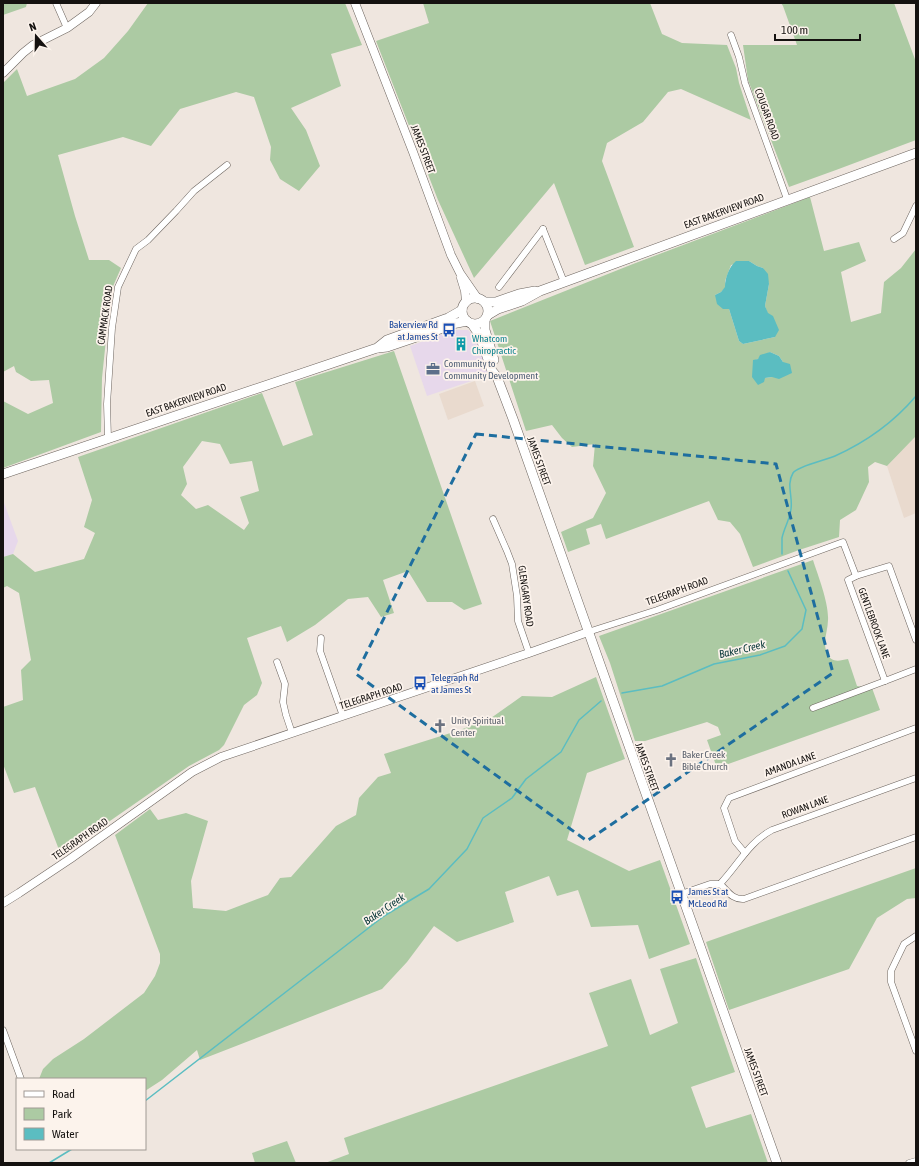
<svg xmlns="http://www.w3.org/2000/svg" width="919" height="1166" font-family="'Asap Condensed',sans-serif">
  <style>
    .commercial { fill: #e7d8eb }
    .built { fill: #e9dace }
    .green { fill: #accaa3; fill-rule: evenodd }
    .water { fill: #5bbdc1 }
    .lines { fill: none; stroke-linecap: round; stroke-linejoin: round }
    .stream { stroke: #5bbdc1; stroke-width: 1.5 }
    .minor-casing { stroke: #6d655f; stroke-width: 7 }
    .tertiary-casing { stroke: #6d655f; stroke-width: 9 }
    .secondary-casing { stroke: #6d655f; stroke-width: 10 }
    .minor { stroke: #fff; stroke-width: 6 }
    .tertiary { stroke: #fff; stroke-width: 8 }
    .secondary { stroke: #fff; stroke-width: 9 }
    .marked { fill: none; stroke: #1e6e9f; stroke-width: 3; stroke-dasharray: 8 5; stroke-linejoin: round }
    .labels { text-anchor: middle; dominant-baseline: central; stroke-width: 3.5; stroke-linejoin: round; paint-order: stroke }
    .street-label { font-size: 10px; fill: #151210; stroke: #fcf3ec }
    .transit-label { font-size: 10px; fill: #164399; stroke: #fcf3ec; text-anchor: start }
    .culture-label { font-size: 10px; fill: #0d838f; stroke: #fcf3ec; text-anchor: start }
    .service-label { font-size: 10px; fill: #4e5e75; stroke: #fcf3ec; text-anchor: start }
    .worship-label { font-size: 10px; fill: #5b616d; stroke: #fcf3ec; text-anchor: start }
    .water-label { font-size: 11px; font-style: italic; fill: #053537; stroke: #fcf3ec }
  </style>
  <rect width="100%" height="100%" fill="#efe6df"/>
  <!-- commercial -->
  <g class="commercial">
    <path d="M454 330H468L475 337 489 375 427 396 410 346Z"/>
    <path d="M3 500 18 541 13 554 3 557Z"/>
  </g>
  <!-- built -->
  <g class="built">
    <path d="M475 381 484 406 448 420 439 394Z"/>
    <path d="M916 436V513L904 518 887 466Z"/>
  </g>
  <!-- green -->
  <g class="green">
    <path d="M3 3H27L26 7 3 15Z"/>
    <path d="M148 3H345L362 45 331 54 341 86 291 108 306 130 320 166 299 191 280 179 270 160 271 147 254 97 236 92 180 109 151 146 123 137 58 155 75 216 89 260H109L121 268 111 291 102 378 101 432 3 468V401L28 414 53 403 49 380 31 381 16 372 14 366 3 372V83L17 69 27 96 75 79 104 58 128 31Z"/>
    <path d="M423 3H650L662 34 682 43 727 45 736 68 739 83 751 120 681 89 668 92 643 122 607 143 602 161 634 247 585 265 554 183 474 278 438 200 376 41 429 23Z"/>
    <path d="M781 3H894L916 62V140L836 170 789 187 748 80 743 45H797L783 6Z"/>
    <path d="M810 197 824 251 859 242 866 261 841 272 851 322 881 313 884 282 901 268 916 249V436L887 466 875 462 868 467 869 482 856 510 840 520 839 537 799 550 753 567 740 534 730 522 718 520 709 501 606 539 601 524 586 529 590 544 568 552 561 532 593 518 606 493 593 466 595 444 572 447 562 438 552 425 526 431 490 321 633 264ZM749 261 757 266 763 268 769 284 765 306 775 337 743 344 739 341 729 309 715 295 721 292 726 287 725 281 731 265ZM770 352 779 356 783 362 772 377 765 378 753 361 758 359Z"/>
    <path d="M394 351 482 604 464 610 452 602H427L408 571 383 580 394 613 381 617 368 597 348 599 315 625 287 642 281 626 247 638 262 683 257 695 244 705 224 745 219 750 189 766 61 855 35 787 14 793 3 764V707L23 700 21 670 31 660 19 593 7 586 3 588V557L13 554 35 572 84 559 95 533 84 527 92 500 78 457 262 393 283 446 313 435 295 382ZM202 441 220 444 230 464 252 461 259 491 240 497 249 523 244 530 208 505 196 509 181 495 187 484 183 467Z"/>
    <path d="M813 560C818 576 829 603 828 620 828 631 822 642 827 653 831 663 839 661 848 659L857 686 872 688 880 710 717 768 707 740 721 735 718 727 707 722 645 741H635L610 663 599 636Z"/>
    <path d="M596 677 625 759 587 773 567 840 629 871 660 860 690 944 649 959 638 925 591 927 578 890 557 896 549 876 505 892 514 922 457 942 434 926 407 962 382 989 200 1060 197 1050 162 1080 145 1091V1079H39L43 1069 53 1059 84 1039 144 993 155 976 160 963V954L115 835 150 809 158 820 186 813 208 821 191 881 193 908 226 911 268 895 280 878 291 877 336 826 356 815 359 798 378 777 391 773 384 754 460 730 491 718 522 696 552 697Z"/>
    <path d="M916 868V898L907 899 877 918 849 969 729 1010 706 942Z"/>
    <path d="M696 958 735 1072 691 1087 706 1128 751 1114 768 1163H325L349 1154 344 1138 608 1046 589 993 631 979 650 1035 678 1023 660 969Z"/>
    <path d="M287 1141 296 1163H255L252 1153Z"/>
  </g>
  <!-- water -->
  <g class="water">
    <path d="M736 261H749L757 266 763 268 768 274 769 284 765 306 768 313 773 316 779 330 775 337 743 344 739 341 729 309H723L717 304 715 295 721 292 725 287C725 278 729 267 736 261Z"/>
    <path d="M770 352 779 356 783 362 790 364 792 373 779 379 772 377 765 378 764 382 758 385 752 377 753 360 758 359 760 355Z"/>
  </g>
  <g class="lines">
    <!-- stream -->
    <g class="stream">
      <path d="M782 554C782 549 782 543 782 538 784 528 790 519 791 509 793 496 786 485 793 473 797 466 826 460 835 456 866 442 894 422 916 396"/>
      <path d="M622 693 662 686 714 664 760 655 785 646 802 629 806 610 788 571"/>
      <path d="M145 1101 384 916 429 889 467 849 483 818 512 798 526 779 561 752 579 720 601 701"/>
      <path d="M49 1163 72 1149"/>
    </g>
    <!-- minor casing -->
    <g class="minor-casing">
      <g id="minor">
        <path d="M56 3 67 28"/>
        <path d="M731 35 739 57 745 83 787 199"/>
        <path d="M543 229 564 282"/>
        <path d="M894 239 903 233 916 206"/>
        <path d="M499 287 543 229"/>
        <path d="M108 438 107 404 112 328 118 287 136 249 148 240 176 211 194 191 227 165"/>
        <path d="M493 519 507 551 512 564 517 596 518 621 529 653"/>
        <path d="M588 632 657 610 843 542 856 576"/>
        <path d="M321 638 320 651 343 716"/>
        <path d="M916 640 889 566 856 576 848 580 885 681 916 669"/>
        <path d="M277 662 285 684 283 702 286 715 292 733"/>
        <path d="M813 708 885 681"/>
        <path d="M745 853 735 841 724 808 729 798 916 728"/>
        <path d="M720 884C738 865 749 842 772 830L916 778"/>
        <path d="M681 894 710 884H720C728 891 732 900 744 899L916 837"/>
        <path d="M916 936 904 944 891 971V982L916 1051"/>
        <path d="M3 1030 21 1079"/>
        <path d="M909 1163 916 1161"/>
      </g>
    </g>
    <!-- tertiary casing -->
    <g class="tertiary-casing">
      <g id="tertiary">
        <path d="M355 3 413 152 451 255 460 273 478 299"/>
        <path d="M3 73 23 53 33 45 67 28 89 12 96 3"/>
        <path d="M461 278 465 291 466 302"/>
        <path d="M3 903 19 893 70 859 192 772 221 757 529 653 588 632"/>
      </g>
    </g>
    <!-- secondary casing -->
    <g class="secondary-casing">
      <g id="secondary">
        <circle cx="475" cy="311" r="13"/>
        <path d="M485 302H496L519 294 535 291"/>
        <path d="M488 315 498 309 522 301 540 291 916 153"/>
        <path d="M485 320V330L494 360"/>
        <path d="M472 324 480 336 492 371 497 377 513 419 777 1163"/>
        <path d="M378 348 387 347 443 328 452 324 467 321"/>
        <path d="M3 474 377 348 387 340 448 318 462 310"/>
      </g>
    </g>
    <!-- minor -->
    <use href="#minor" class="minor"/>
    <!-- tertiary -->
    <use href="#tertiary" class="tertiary"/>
    <!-- secondary -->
    <use href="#secondary" class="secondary"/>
  </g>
  <!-- marked area -->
  <path class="marked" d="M476 434 776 464 833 673 587 841 356 674Z"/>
  <!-- icons -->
  <defs>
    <g id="bus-bare" transform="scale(1.08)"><path d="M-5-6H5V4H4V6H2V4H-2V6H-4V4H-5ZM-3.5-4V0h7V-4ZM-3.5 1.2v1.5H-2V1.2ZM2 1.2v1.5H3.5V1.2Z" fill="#1a4fb4" stroke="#fcf3ec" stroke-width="2.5" paint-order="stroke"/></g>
    <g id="building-bare" transform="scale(1.08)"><path d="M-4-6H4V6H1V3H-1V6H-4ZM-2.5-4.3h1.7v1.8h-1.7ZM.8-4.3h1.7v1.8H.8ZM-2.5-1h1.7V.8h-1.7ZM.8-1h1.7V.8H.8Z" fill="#0f9aa8" stroke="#fcf3ec" stroke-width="2.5" paint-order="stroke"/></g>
    <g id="office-bare" transform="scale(1.08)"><path d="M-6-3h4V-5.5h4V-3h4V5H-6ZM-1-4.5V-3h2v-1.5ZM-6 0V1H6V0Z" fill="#5c6f8a" stroke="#fcf3ec" stroke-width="2.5" paint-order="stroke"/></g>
    <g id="church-bare" transform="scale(1.08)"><path d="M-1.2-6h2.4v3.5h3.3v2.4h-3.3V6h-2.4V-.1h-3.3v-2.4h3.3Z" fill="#6b7280" stroke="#fcf3ec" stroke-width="2.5" paint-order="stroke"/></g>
  </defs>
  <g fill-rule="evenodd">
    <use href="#bus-bare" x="449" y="330"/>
    <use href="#building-bare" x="461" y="344"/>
    <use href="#office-bare" x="433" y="369"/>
    <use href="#bus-bare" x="420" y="683"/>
    <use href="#church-bare" x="440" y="726"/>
    <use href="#church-bare" x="671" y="760"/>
    <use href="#bus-bare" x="677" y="897"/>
  </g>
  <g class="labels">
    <!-- street labels -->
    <g class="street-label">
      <text transform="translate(767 114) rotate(70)">COUGAR ROAD</text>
      <text transform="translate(423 149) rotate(69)">JAMES STREET</text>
      <text transform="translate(724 211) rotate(-20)">EAST BAKERVIEW ROAD</text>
      <text transform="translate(105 315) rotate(-82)">CAMMACK ROAD</text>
      <text transform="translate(186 400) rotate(-19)">EAST BAKERVIEW ROAD</text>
      <text transform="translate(539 461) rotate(70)">JAMES STREET</text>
      <text transform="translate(677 591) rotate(-20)">TELEGRAPH ROAD</text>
      <text transform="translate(526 596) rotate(82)">GLENGARY ROAD</text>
      <text transform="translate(874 623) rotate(70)">GENTLEBROOK LANE</text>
      <text transform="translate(371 696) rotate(-18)">TELEGRAPH ROAD</text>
      <text transform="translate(790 764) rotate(-20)">AMANDA LANE</text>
      <text transform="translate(647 767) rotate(70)">JAMES STREET</text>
      <text transform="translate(805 807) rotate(-20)">ROWAN LANE</text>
      <text transform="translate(80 839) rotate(-35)">TELEGRAPH ROAD</text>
      <text transform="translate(756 1072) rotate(70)">JAMES STREET</text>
    </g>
    <!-- transit labels -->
    <g class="transit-label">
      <text x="438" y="324" text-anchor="end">Bakerview Rd<tspan x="438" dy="12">at James St</tspan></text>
      <text x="431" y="677">Telegraph Rd<tspan x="431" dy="12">at James St</tspan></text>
      <text x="688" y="891">James St at<tspan x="688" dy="12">McLeod Rd</tspan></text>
    </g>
    <!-- culture labels -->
    <g class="culture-label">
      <text x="472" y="338">Whatcom<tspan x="472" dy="12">Chiropractic</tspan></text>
    </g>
    <!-- service labels -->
    <g class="service-label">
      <text x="444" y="363">Community to<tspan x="444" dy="12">Community Development</tspan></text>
    </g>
    <!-- worship labels -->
    <g class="worship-label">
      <text x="451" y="720">Unity Spiritual<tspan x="451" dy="12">Center</tspan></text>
      <text x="682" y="754">Baker Creek<tspan x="682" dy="12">Bible Church</tspan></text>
    </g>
    <!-- water labels -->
    <g class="water-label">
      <text transform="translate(742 649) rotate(-13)">Baker Creek</text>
      <text transform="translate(384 909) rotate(-34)">Baker Creek</text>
    </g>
  </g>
  <!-- border -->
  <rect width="919" height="1166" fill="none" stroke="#151210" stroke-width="8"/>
  <!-- legend -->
  <rect x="16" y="1078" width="130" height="72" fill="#fcf3ec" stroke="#a09994"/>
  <rect x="24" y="1091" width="20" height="6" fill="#ffffff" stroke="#a09994"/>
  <text x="52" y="1098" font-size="12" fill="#151210">Road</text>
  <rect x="24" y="1108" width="20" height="12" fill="#accaa3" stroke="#a09994"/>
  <text x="52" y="1118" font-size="12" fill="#151210">Park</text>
  <rect x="24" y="1128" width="20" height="12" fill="#5bbdc1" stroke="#a09994"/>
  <text x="52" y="1138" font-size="12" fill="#151210">Water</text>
  <!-- north arrow -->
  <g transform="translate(36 36) rotate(340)" stroke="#fcf3ec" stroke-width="3" paint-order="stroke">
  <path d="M0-3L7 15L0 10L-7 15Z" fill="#151210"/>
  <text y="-6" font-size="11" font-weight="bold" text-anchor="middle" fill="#151210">N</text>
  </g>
  <!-- scale -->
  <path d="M775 34v6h85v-6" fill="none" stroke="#151210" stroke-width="2"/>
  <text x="781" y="34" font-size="12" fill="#151210" stroke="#fcf3ec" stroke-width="3" paint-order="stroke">100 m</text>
</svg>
